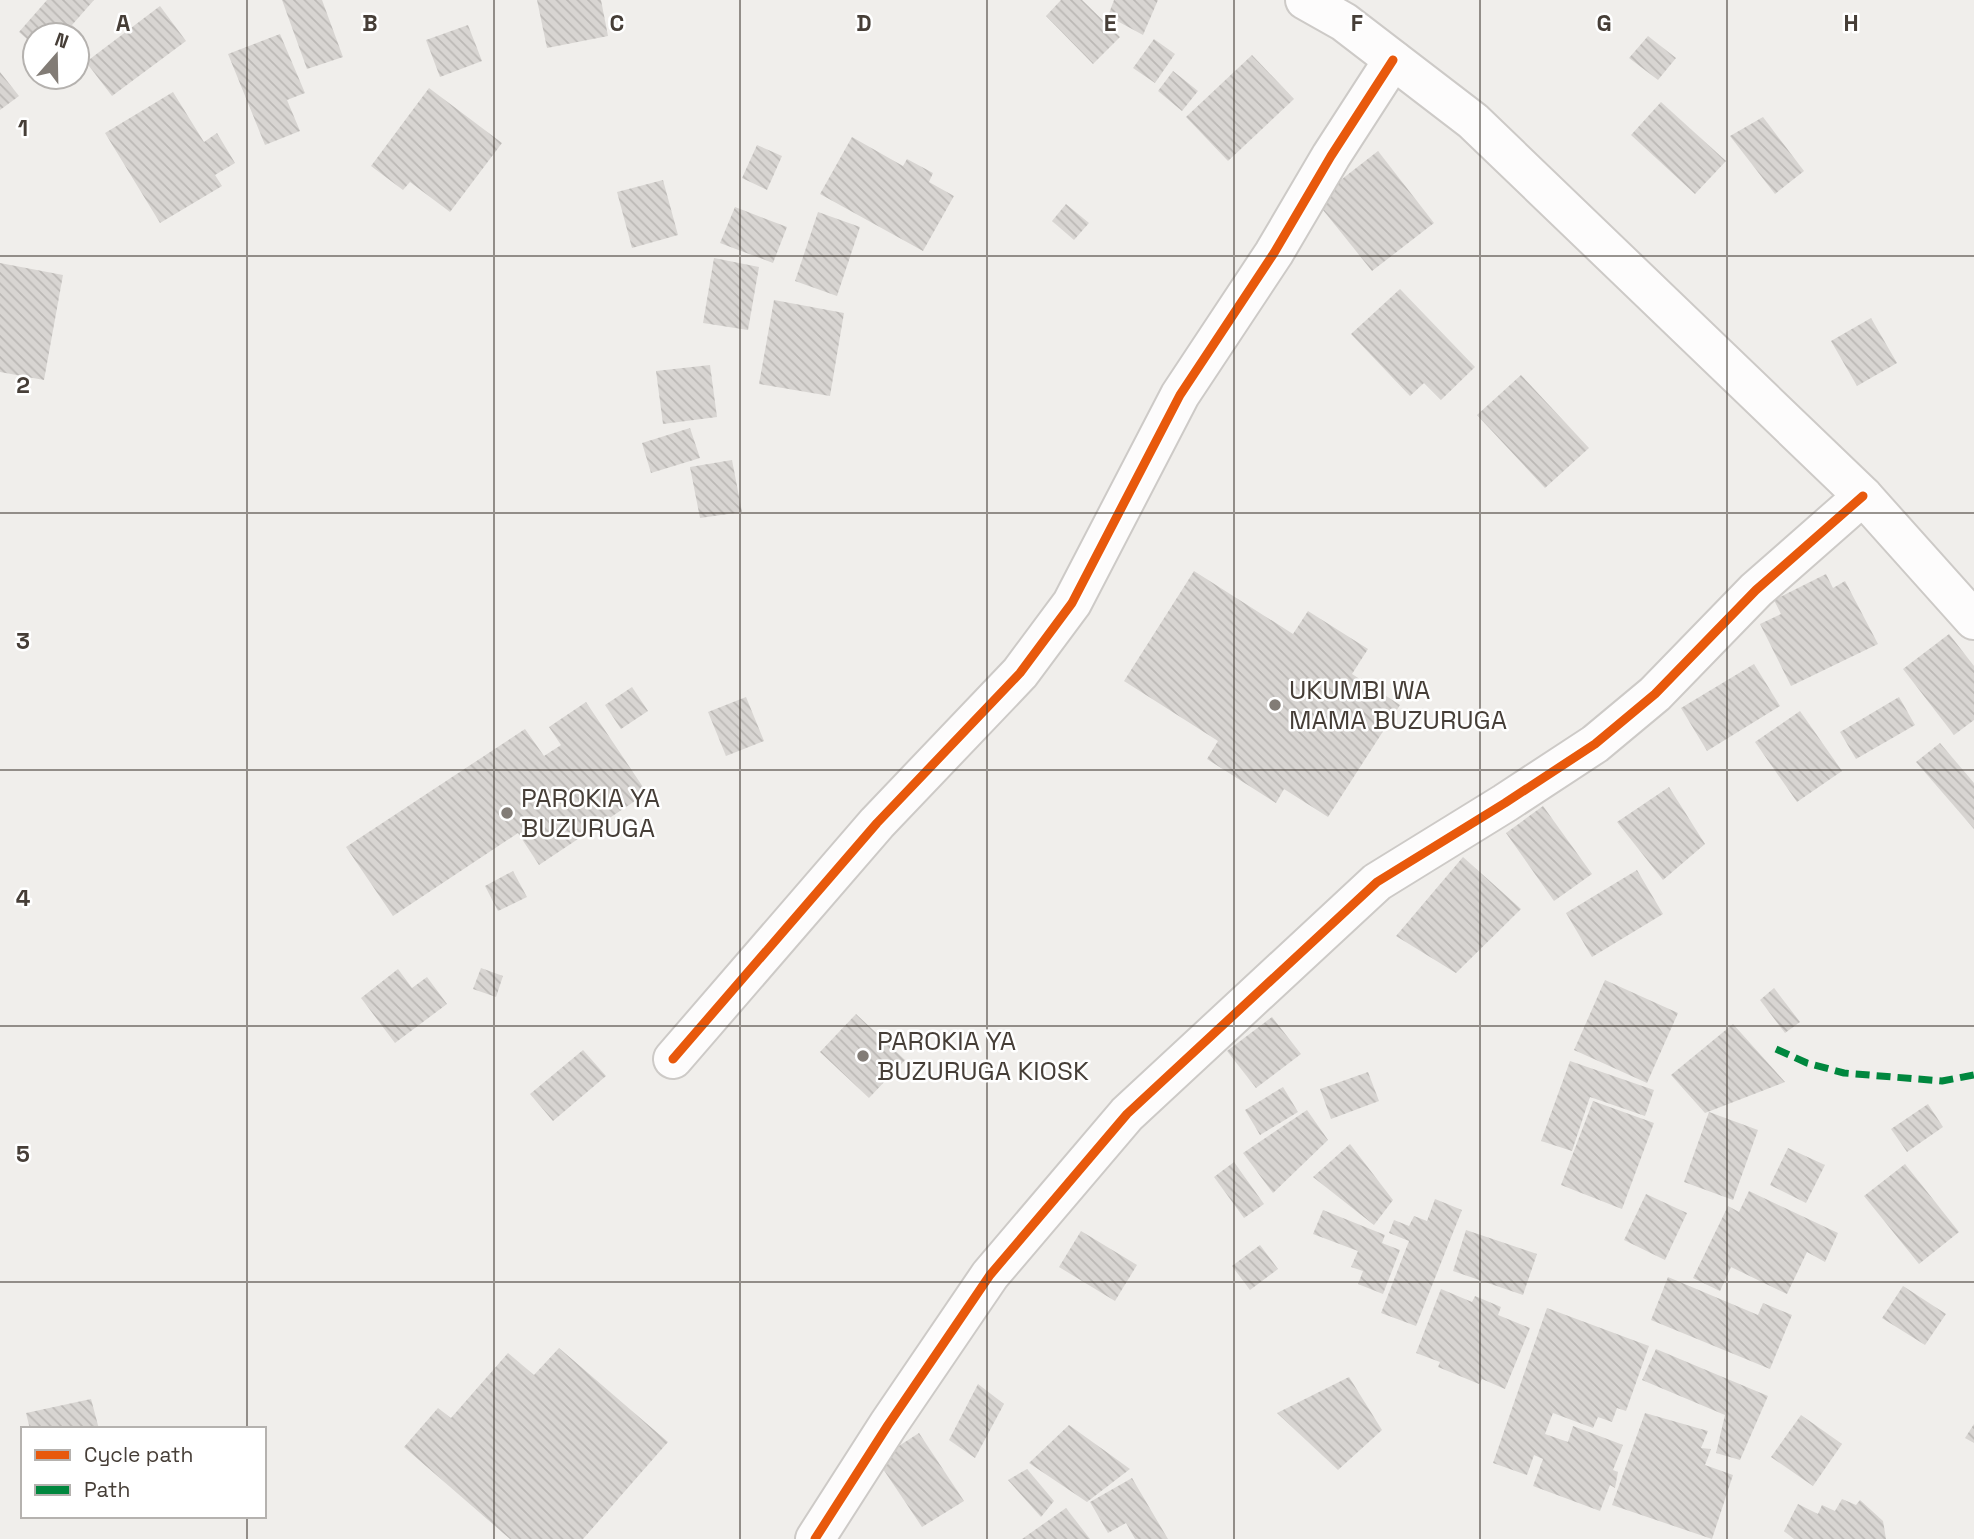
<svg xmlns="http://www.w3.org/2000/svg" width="1974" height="1539" font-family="'Space Grotesk',sans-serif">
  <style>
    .building { fill: url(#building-back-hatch) }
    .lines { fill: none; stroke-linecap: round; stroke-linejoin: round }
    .street-casing { stroke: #cdcac7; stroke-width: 42 }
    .street { stroke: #fdfcfc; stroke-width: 38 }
    .quiet { stroke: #00873e; stroke-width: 7; stroke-dasharray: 14 7; stroke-linecap: butt }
    .cycleway-casing { stroke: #fff; stroke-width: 13 }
    .cycleway { stroke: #e8590c; stroke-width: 9 }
    .grid { fill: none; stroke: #463e37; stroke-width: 2; stroke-opacity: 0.55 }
    .poi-dot { fill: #827c76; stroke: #fff; stroke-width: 2.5 }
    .labels { text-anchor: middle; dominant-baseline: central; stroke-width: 5; stroke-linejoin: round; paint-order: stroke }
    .poi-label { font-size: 26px; fill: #463e37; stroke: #fff; text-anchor: start }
    .grid-label { font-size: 23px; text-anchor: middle; font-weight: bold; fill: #463e37; stroke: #fff; stroke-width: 5; stroke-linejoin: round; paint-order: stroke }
  </style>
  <defs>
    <pattern id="building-back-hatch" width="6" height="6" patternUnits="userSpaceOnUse" patternTransform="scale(1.75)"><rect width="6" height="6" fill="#d8d5d2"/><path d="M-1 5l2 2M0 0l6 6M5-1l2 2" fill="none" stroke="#bbb8b5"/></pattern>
  </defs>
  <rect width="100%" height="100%" fill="#f0eeeb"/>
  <!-- building -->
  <g class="building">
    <path d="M47 0H94L72 25 82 34 77 39V35H35V46L19 32Z"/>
    <path d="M282 0H322L343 57 307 69Z"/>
    <path d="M537 0H601L608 36 547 48Z"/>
    <path d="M1061 0H1082L1120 37 1093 64 1046 16Z"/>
    <path d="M1114 0H1158L1143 35 1108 16Z"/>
    <path d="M160 6 186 41 112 96 86 62Z"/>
    <path d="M468 25 482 61 440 77 426 40Z"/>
    <path d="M280 34 305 93 287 100 300 131 265 145 228 54Z"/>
    <path d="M1648 36 1676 58 1658 80 1629 58Z"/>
    <path d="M1154 39 1175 54 1155 83 1133 68Z"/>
    <path d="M1252 55 1294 99 1228 161 1186 117Z"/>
    <path d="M1173 71 1198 91 1182 111 1158 91Z"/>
    <path d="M0 72 19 96 0 110Z"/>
    <path d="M429 88 502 143 450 212 410 182 403 190 371 166Z"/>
    <path d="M173 92 204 142 217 133 235 163 215 175 222 186 160 223 105 133Z"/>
    <path d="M1661 102 1726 161 1695 194 1631 135Z"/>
    <path d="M1763 117 1804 171 1775 194 1730 136Z"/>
    <path d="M852 137 903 166 907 159 933 173 929 182 954 196 923 251 820 194Z"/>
    <path d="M757 145 782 156 767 190 742 178Z"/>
    <path d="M1378 151 1434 223 1372 271 1315 200Z"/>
    <path d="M663 180 678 235 632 248 617 192Z"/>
    <path d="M1066 204 1089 223 1074 240 1052 221Z"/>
    <path d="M735 207 787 227 773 263 720 243Z"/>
    <path d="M818 212 860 227 837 296 795 281Z"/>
    <path d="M714 258 759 267 748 330 703 323Z"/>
    <path d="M0 263 63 275 44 380 0 372Z"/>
    <path d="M1400 289 1475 367 1441 400 1424 383 1410 396 1351 334Z"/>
    <path d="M774 300 844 313 830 396 759 384Z"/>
    <path d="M1871 318 1897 363 1857 386 1831 341Z"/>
    <path d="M710 365 717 417 663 424 656 371Z"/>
    <path d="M1521 375 1589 448 1545 488 1477 415Z"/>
    <path d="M690 428 700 458 651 473 642 443Z"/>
    <path d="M732 460 742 512 700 518 690 467Z"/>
    <path d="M1194 571 1293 634 1308 611 1368 649 1352 674 1400 705 1328 817 1284 789 1276 803 1207 759 1218 741 1124 681Z"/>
    <path d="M1826 574 1833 588 1845 581 1878 644 1791 686 1760 624 1781 614 1774 600Z"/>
    <path d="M1949 634 1974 666V720L1954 735 1903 669Z"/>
    <path d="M1754 664 1780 706 1707 751 1681 708Z"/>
    <path d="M632 687 648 711 621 729 605 705Z"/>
    <path d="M746 697 764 741 726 756 708 712Z"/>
    <path d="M1899 697 1915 725 1856 759 1840 732Z"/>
    <path d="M586 702 647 793 539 865 518 833 393 916 346 847 525 729 544 756 561 745 549 727Z"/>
    <path d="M1800 711 1842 771 1797 802 1755 742Z"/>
    <path d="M1940 743 1974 783V829L1916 762Z"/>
    <path d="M1669 787 1705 844 1663 880 1617 822Z"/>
    <path d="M1543 806 1592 874 1554 901 1506 833Z"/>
    <path d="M1463 857 1521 909 1456 973 1396 936Z"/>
    <path d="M1637 870 1663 914 1592 957 1566 913Z"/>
    <path d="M513 871 527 897 498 911 485 886Z"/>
    <path d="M481 968 503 976 496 997 473 989Z"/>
    <path d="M398 969 412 988 427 977 447 1004 395 1043 361 998Z"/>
    <path d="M1605 980 1678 1013 1647 1083 1574 1050Z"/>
    <path d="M1774 988 1800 1022 1785 1033 1760 1000Z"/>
    <path d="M856 1014 905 1060 869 1098 820 1052Z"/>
    <path d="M1272 1017 1301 1054 1256 1088 1227 1051Z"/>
    <path d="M1733 1024 1785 1082 1705 1113 1671 1075Z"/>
    <path d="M583 1050 606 1076 553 1121 530 1094Z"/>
    <path d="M1570 1061 1654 1090 1645 1116 1590 1097 1572 1151 1541 1141Z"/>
    <path d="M1368 1072 1379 1101 1331 1119 1320 1089Z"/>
    <path d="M1283 1087 1298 1112 1260 1135 1245 1110Z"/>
    <path d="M1593 1101 1654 1123 1622 1209 1561 1185Z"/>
    <path d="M1928 1104 1943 1127 1907 1152 1891 1129Z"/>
    <path d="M1307 1110 1328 1140 1273 1193 1243 1153Z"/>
    <path d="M1709 1112 1758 1130 1733 1200 1684 1182Z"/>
    <path d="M1350 1144 1393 1200 1374 1225 1313 1177Z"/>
    <path d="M1788 1148 1825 1165 1806 1203 1770 1185Z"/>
    <path d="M1234 1162 1264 1204 1244 1218 1214 1177Z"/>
    <path d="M1905 1164 1959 1232 1919 1264 1864 1196Z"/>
    <path d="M1749 1191 1838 1233 1825 1262 1807 1252 1787 1294 1731 1267 1720 1291 1693 1278 1728 1206 1739 1212Z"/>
    <path d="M1646 1194 1687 1213 1665 1260 1624 1240Z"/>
    <path d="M1435 1199 1462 1210 1416 1326 1381 1313 1409 1241 1389 1233 1394 1220 1409 1226 1414 1216 1427 1221Z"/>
    <path d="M1323 1210 1385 1235 1382 1243 1400 1250 1383 1294 1358 1284 1363 1271 1351 1267 1358 1251 1313 1234Z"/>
    <path d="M1466 1230 1537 1254 1523 1295 1453 1271Z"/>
    <path d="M1081 1231 1137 1265 1115 1301 1059 1267Z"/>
    <path d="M1260 1245 1278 1269 1250 1290 1232 1266Z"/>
    <path d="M1668 1277 1758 1315 1763 1303 1792 1315 1770 1369 1651 1320Z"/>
    <path d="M1903 1286 1946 1314 1925 1345 1882 1318Z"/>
    <path d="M1441 1289 1472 1302 1475 1296 1501 1307 1498 1315 1530 1328 1505 1389 1482 1379 1479 1384 1438 1367 1440 1362 1416 1353Z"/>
    <path d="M1547 1308 1649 1346 1626 1411 1617 1408 1612 1422 1598 1417 1593 1428 1553 1413 1545 1434 1568 1442 1573 1426 1623 1445 1613 1470 1618 1472 1615 1488 1610 1485 1600 1511 1533 1486 1543 1459 1534 1455 1527 1475 1493 1463Z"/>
    <path d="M559 1348 668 1442 583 1539H510L404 1447 438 1408 451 1418 508 1353 534 1375Z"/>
    <path d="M1656 1349 1768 1396 1740 1460 1716 1453 1725 1415 1642 1380Z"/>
    <path d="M1349 1377 1382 1430 1338 1470 1277 1413Z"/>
    <path d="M978 1384 1004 1404 975 1458 949 1440Z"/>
    <path d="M91 1399 99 1429H30L26 1413Z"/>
    <path d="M1645 1413 1708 1431 1701 1448 1711 1449 1705 1465 1733 1475 1712 1539 1612 1505Z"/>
    <path d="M1801 1415 1842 1444 1813 1486 1771 1457Z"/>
    <path d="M1974 1424V1443L1965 1438Z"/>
    <path d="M1069 1425 1130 1469 1087 1502 1029 1463Z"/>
    <path d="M919 1433 964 1501 922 1527 877 1460Z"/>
    <path d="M1027 1469 1054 1501 1041 1517 1008 1480Z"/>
    <path d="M1132 1478 1168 1539H1135L1126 1523 1108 1533 1090 1502Z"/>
    <path d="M1842 1499 1856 1505 1860 1500 1883 1521 1886 1539H1794L1784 1531 1798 1504 1818 1514 1822 1505 1835 1511Z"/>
    <path d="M1066 1508 1090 1539H1022Z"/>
  </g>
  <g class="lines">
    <!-- street casing -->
    <g class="street-casing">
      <g id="street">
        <path d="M1305 0 1344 22 1473 121 1863 496 1974 620"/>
        <path d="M673 1059 877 823 1020 673 1072 603 1180 395 1274 253 1331 156 1393 60"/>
        <path d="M815 1539 888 1425 990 1275 1127 1114 1377 882 1505 803 1595 744 1655 694 1756 590 1863 496"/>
      </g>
    </g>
    <!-- street -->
    <use href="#street" class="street"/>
    <!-- quiet -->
    <path class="quiet" d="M1776 1049 1807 1063 1844 1073 1942 1081 1974 1075"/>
    <!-- cycleway casing -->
    <g class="cycleway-casing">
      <g id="cycleway">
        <path d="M673 1059 877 823 1020 673 1072 603 1180 395 1274 253 1331 156 1393 60"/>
        <path d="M815 1539 888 1425 990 1275 1127 1114 1377 882 1505 803 1595 744 1655 694 1756 590 1863 496"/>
      </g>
    </g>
    <!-- cycleway -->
    <use href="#cycleway" class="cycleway"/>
  </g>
  <!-- grid -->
  <path class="grid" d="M247 0V1429M494 0V1539M740 0V1539M987 0V1539M1234 0V1539M1480 0V1539M1727 0V1539M0 256H1974M0 513H1974M0 770H1974M0 1026H1974M0 1282H1974M247 1516V1539"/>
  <!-- markers -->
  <g class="poi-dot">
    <circle cx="1275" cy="705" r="7"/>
    <circle cx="507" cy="813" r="7"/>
    <circle cx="863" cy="1056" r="7"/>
  </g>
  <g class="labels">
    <!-- poi labels -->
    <g class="poi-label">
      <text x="1289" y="690">UKUMBI WA<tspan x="1289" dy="30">MAMA BUZURUGA</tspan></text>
      <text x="521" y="798">PAROKIA YA<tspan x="521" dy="30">BUZURUGA</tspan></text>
      <text x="877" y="1041">PAROKIA YA<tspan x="877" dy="30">BUZURUGA KIOSK</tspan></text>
    </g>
  </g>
  <g class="grid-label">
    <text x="123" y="31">A</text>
    <text x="370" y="31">B</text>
    <text x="617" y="31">C</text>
    <text x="864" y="31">D</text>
    <text x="1110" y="31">E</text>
    <text x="1357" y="31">F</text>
    <text x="1604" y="31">G</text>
    <text x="1851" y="31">H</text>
    <text x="23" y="136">1</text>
    <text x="23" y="393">2</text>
    <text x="23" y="649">3</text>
    <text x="23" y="906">4</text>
    <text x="23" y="1162">5</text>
  </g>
  <!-- legend -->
  <rect x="21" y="1427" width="245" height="91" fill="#ffffff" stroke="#b5b2af" stroke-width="2"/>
  <rect x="35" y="1450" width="35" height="10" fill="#e8590c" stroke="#b5b2af" stroke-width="2"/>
  <text x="84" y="1462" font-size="21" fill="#463e37">Cycle path</text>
  <rect x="35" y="1485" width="35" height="10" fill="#00873e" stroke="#b5b2af" stroke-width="2"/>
  <text x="84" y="1497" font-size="21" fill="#463e37">Path</text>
  <!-- north arrow -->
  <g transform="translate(56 56) rotate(20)"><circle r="33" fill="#ffffff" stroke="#b5b2af" stroke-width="2"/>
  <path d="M0-5L12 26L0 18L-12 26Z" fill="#827c76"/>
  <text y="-10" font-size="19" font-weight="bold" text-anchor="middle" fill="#463e37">N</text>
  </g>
</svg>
